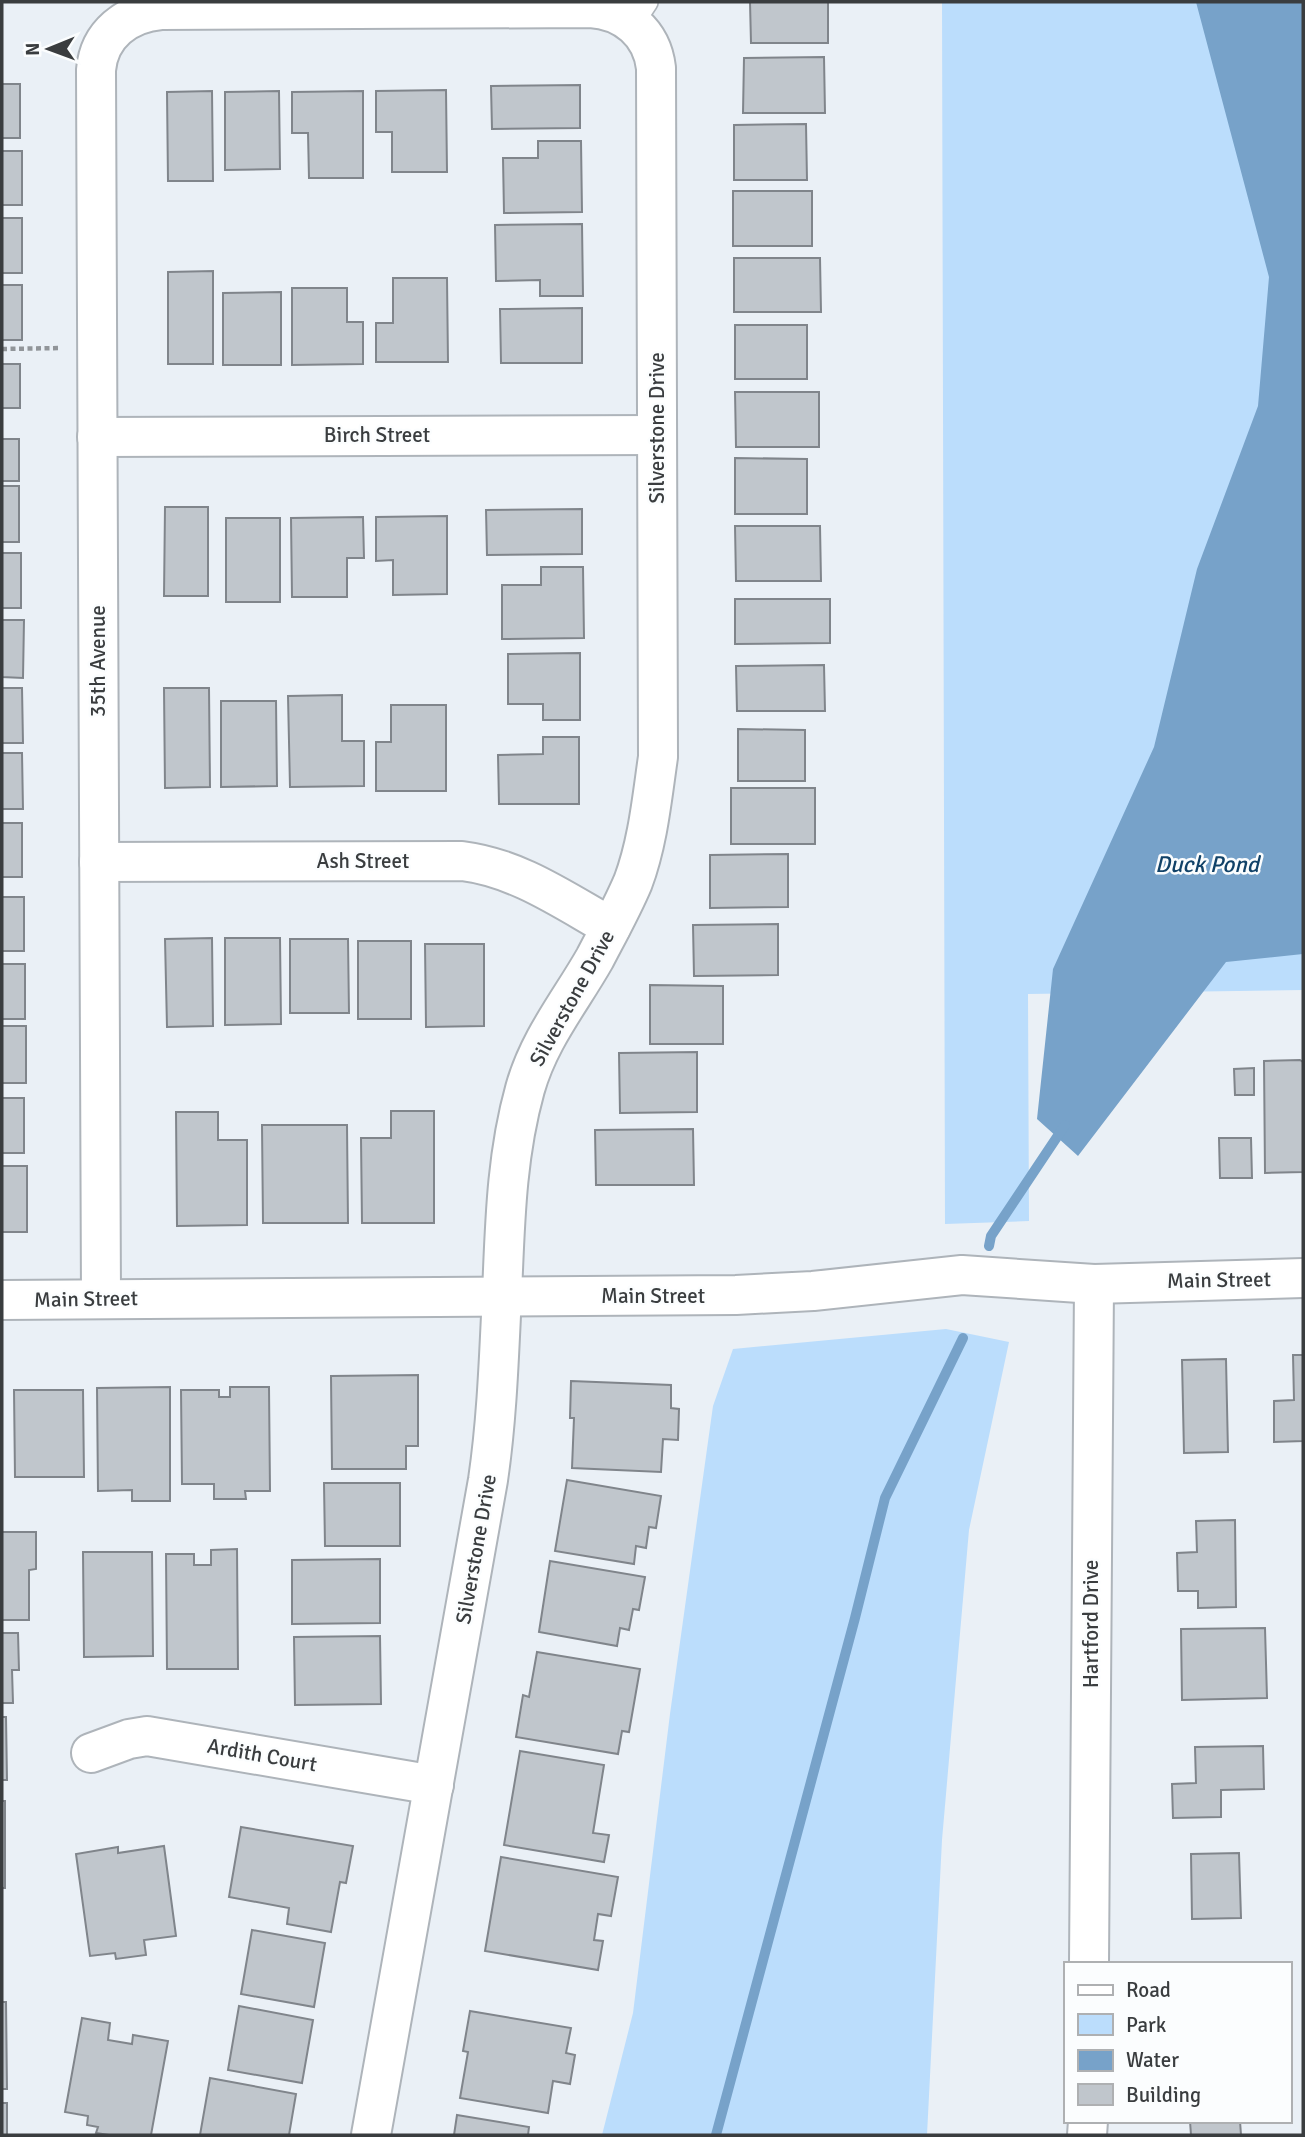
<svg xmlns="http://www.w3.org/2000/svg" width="1305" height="2137" font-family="Signika,sans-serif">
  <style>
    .green { fill: #bbddfc }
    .water { fill: #77a2c9 }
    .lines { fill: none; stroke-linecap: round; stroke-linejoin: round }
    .stream { stroke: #77a2c9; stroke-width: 10 }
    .building { fill: #c0c6cc; stroke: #80858b; stroke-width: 2 }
    .lane-casing { stroke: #aeb4ba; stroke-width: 24 }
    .street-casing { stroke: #aeb4ba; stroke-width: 42 }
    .path { stroke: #919599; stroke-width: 4.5; stroke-dasharray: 5 3.5; stroke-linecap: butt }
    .lane { stroke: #fff; stroke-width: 21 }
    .street { stroke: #fff; stroke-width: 38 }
    .labels { text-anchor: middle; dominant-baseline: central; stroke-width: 5; stroke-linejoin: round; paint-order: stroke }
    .street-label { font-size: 21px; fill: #3a3d3f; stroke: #fbfdfe }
    .water-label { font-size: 23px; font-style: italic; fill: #114268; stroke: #fbfdfe }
  </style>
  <rect width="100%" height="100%" fill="#eaf0f6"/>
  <!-- green -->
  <g class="green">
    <path d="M942 2H1303V990L1028 994 1029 1221 945 1224Z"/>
    <path d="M946 1329 1009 1342 969 1530 942 1840 927 2135H602L633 2013 670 1714 713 1406 733 1349Z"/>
  </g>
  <!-- water -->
  <path class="water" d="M1196 2H1303V954L1226 962 1078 1156 1037 1119 1053 969 1154 747 1197 569 1258 406 1269 277Z"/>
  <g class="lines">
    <!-- stream -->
    <g class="stream">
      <path d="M989 1246 991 1236 1065 1125"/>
      <path d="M716 2135 855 1618 885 1498 963 1338"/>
    </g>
  </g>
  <!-- building -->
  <g class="building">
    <path d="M750 2H828V43H751Z"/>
    <path d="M824 57 825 113H743L744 58Z"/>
    <rect x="2" y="84" width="18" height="54"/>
    <path d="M580 85V128L492 129 491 86Z"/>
    <path d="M446 90 447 172H392V132H376V91Z"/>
    <path d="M212 91 213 181H168L167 92Z"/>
    <path d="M279 91 280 169 225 170V92Z"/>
    <path d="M363 91V178H309L308 133H292V92Z"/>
    <path d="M806 124 807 180H734V125Z"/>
    <path d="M538 141H581L582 212 504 213 503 158H538Z"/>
    <rect x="2" y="151" width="20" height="54"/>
    <rect x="733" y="191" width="79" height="55"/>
    <rect x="2" y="218" width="20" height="55"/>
    <path d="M582 224 583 296H540V280L496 281 495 225Z"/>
    <path d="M734 258H820L821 312H734Z"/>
    <path d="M213 271V364H168V272Z"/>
    <path d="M393 278H447L448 362H376V323H393Z"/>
    <rect x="2" y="285" width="20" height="55"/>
    <path d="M292 288H347V322H363V364L292 365Z"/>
    <path d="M281 292V365H223V293Z"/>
    <path d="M582 308V363H501L500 309Z"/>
    <rect x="735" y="325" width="72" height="54"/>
    <rect x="2" y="364" width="18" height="44"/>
    <path d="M735 392H819V447H736Z"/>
    <rect x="2" y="439" width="17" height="42"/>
    <path d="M735 458 807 459V514H735Z"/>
    <rect x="2" y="486" width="17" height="56"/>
    <path d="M165 507H208V596H164Z"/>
    <path d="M582 509V554L487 555 486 510Z"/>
    <path d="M447 516V594L393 595V560L376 561V517Z"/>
    <path d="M363 517 364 558H347V597H292L291 518Z"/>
    <rect x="226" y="518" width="54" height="84"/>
    <path d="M735 526H820L821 581H736Z"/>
    <rect x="2" y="553" width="19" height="55"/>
    <path d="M541 567H583L584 638 502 639V585H541Z"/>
    <path d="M735 599H830V643L735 644Z"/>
    <path d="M2 620H24L23 678 2 677Z"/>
    <path d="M580 653V720H543V704H508V654Z"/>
    <path d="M824 665 825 711H737L736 666Z"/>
    <path d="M2 688H22L23 743H2Z"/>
    <path d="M164 688H209L210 787 165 788Z"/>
    <path d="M342 695V741H364V786L290 787 288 696Z"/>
    <path d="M221 701H276L277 786 221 787Z"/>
    <path d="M391 705H446V791H376V742H391Z"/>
    <path d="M738 729 805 730V781H738Z"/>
    <path d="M543 737H579V804H499L498 755 543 754Z"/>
    <path d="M2 753H22L23 809H2Z"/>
    <rect x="731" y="788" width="84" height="56"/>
    <rect x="2" y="823" width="20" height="54"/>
    <path d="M788 854V907L710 908V855Z"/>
    <rect x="2" y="897" width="22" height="54"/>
    <path d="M778 924V975L694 976 693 925Z"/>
    <path d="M212 938 213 1026 167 1027 165 939Z"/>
    <path d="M225 938H280L281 1024 225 1025Z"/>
    <path d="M290 939H348L349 1013H290Z"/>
    <rect x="358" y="941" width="53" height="78"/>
    <path d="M425 944H484V1026L426 1027Z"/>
    <rect x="2" y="964" width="23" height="55"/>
    <path d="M650 985 723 986V1044H650Z"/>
    <rect x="2" y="1026" width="24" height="57"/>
    <path d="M697 1052V1112L620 1113 619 1053Z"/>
    <path d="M1300 1060 1303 1062V1172L1265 1173 1264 1061Z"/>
    <path d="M1254 1068V1095H1235L1234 1069Z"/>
    <rect x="2" y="1098" width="22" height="55"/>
    <path d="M391 1111H434V1223H362L361 1138H391Z"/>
    <path d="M176 1112H218V1140H247V1225L177 1226Z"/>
    <path d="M262 1125H347L348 1223H263Z"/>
    <path d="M693 1129 694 1185H596L595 1130Z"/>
    <path d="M1219 1138H1251L1252 1178H1220Z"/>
    <rect x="2" y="1166" width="25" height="66"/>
    <path d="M1293 1355H1303V1441L1274 1442V1401L1294 1400Z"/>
    <path d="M1226 1359 1228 1452 1184 1453 1182 1360Z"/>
    <path d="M418 1375V1446H406V1469H332L331 1376Z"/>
    <path d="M571 1381 671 1385V1408L679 1409 678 1440 663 1439 661 1472 572 1468 574 1418H570Z"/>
    <path d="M170 1387V1501H132V1490L98 1491 97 1388Z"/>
    <path d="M230 1387H269L270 1491H245L246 1499H214V1484H182L181 1390H219V1397H230Z"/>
    <path d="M14 1390H83L84 1477H15Z"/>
    <path d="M567 1480 661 1496 656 1528 649 1527 646 1548 636 1546 634 1564 555 1551Z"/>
    <path d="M324 1483H400V1546H325Z"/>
    <path d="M1235 1520 1236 1607 1198 1608V1591H1178L1177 1553 1197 1552 1196 1521Z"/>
    <path d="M2 1532H36V1569L29 1570V1620H2Z"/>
    <path d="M237 1549 238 1669H167L166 1554H194V1565H211V1550Z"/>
    <path d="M83 1552H152L153 1656 84 1657Z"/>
    <path d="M380 1559V1623L292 1624V1560Z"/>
    <path d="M550 1561 645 1577 639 1610 633 1609 629 1630 620 1628 617 1646 539 1632Z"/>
    <path d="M1265 1628 1267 1698 1182 1700 1181 1629Z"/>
    <path d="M2 1633H18L19 1670H12L13 1703H2Z"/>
    <path d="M380 1636 381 1704 295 1705 294 1637Z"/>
    <path d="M537 1652 640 1669 629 1732 622 1731 618 1754 516 1737 523 1695 529 1697Z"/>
    <path d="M2 1717H6L7 1780H2Z"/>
    <path d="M1263 1746 1264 1789 1221 1790V1817L1173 1818 1172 1784 1196 1783 1195 1747Z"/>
    <path d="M520 1751 604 1765 593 1833 609 1835 604 1862 504 1845Z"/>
    <rect x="2" y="1801" width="3" height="87"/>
    <path d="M241 1827 353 1846 346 1883 340 1882 331 1932 287 1924 289 1908 229 1897Z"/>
    <path d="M164 1846 176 1936 144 1940 146 1955 116 1959 115 1953 90 1956 76 1854 118 1847V1853Z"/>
    <path d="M1239 1853 1241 1918 1192 1919 1191 1854Z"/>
    <path d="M501 1857 618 1877 611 1916 598 1914 594 1940 603 1941 598 1970 485 1951Z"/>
    <path d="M252 1930 325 1943 314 2007 241 1994Z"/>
    <path d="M2 2002H6L7 2089H2Z"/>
    <path d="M239 2006 313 2020 302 2083 228 2070Z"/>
    <path d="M470 2011 571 2028 566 2053 575 2055 570 2084 553 2081 548 2113 460 2098 468 2052 463 2051Z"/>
    <path d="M82 2018 110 2023 108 2040 132 2044 133 2035 168 2041 151 2135H109L96 2133 98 2127 87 2125 88 2116 65 2112Z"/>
    <path d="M210 2078 296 2094 289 2135H200Z"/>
    <rect x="2" y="2103" width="5" height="32"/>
    <path d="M457 2115 529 2127 528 2135H454Z"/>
    <path d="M1190 2121H1240L1241 2135H1191Z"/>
  </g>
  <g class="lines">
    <!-- lane casing -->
    <g class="lane-casing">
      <path id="lane" d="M633 23 647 2"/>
    </g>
    <!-- street casing -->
    <g class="street-casing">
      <g id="street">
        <path d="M97 437 657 435"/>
        <path d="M99 862 462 861C518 868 563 900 611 927"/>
        <path d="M101 1299 96 70C99 34 127 13 161 10L590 8C625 10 652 33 656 68L658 757C652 798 648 842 633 882 622 908 608 933 595 958 570 1002 539 1039 525 1089 506 1157 505 1224 502 1294 499 1356 497 1419 488 1480L371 2135"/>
        <path d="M2 1300 736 1295 813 1291 962 1275 1094 1284 1303 1278"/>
        <path d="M91 1753 129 1739 147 1736 434 1785"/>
        <path d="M1089 1964 1094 1284"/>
        <path d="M1087 2135 1088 2121"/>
      </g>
    </g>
    <!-- path -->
    <path class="path" d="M2 349 61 348"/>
    <!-- lane -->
    <use href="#lane" class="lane"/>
    <!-- street -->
    <use href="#street" class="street"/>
  </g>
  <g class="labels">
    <!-- street labels -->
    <g class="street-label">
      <text transform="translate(657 428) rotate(-90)">Silverstone Drive</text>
      <text x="377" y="435">Birch Street</text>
      <text transform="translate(98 661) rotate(-90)">35th Avenue</text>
      <text x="363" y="861">Ash Street</text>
      <text transform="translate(572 998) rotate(-61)">Silverstone Drive</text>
      <text transform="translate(1219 1280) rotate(-1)">Main Street</text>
      <text x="653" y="1296">Main Street</text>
      <text transform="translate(86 1299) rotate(-1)">Main Street</text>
      <text transform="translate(476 1549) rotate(-80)">Silverstone Drive</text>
      <text transform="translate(1091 1624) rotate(-90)">Hartford Drive</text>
      <text transform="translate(262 1755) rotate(10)">Ardith Court</text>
    </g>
    <!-- water labels -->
    <g class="water-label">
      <text x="1207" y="864">Duck Pond</text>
    </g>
  </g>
  <!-- border -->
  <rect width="1305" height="2137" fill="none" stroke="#3a3d3f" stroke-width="7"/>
  <!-- legend -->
  <rect x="1064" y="1962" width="228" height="161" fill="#fbfdfe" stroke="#aeb0b2" stroke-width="2"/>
  <rect x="1078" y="1985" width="35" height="10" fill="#ffffff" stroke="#aeb0b2" stroke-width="2"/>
  <text x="1126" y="1997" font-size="21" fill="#3a3d3f">Road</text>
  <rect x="1078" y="2014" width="35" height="21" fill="#bbddfc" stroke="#aeb0b2" stroke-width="2"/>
  <text x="1126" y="2032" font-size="21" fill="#3a3d3f">Park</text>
  <rect x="1078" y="2050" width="35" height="21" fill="#77a2c9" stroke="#aeb0b2" stroke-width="2"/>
  <text x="1126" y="2067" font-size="21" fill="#3a3d3f">Water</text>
  <rect x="1078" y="2084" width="35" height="21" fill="#c0c6cc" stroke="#aeb0b2" stroke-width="2"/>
  <text x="1126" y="2102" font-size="21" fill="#3a3d3f">Building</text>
  <!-- north arrow -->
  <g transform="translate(49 49) rotate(269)" stroke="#fbfdfe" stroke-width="5" paint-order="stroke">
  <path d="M0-5L12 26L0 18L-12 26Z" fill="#3a3d3f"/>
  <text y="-10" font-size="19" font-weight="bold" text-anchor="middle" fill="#3a3d3f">N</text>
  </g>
</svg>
